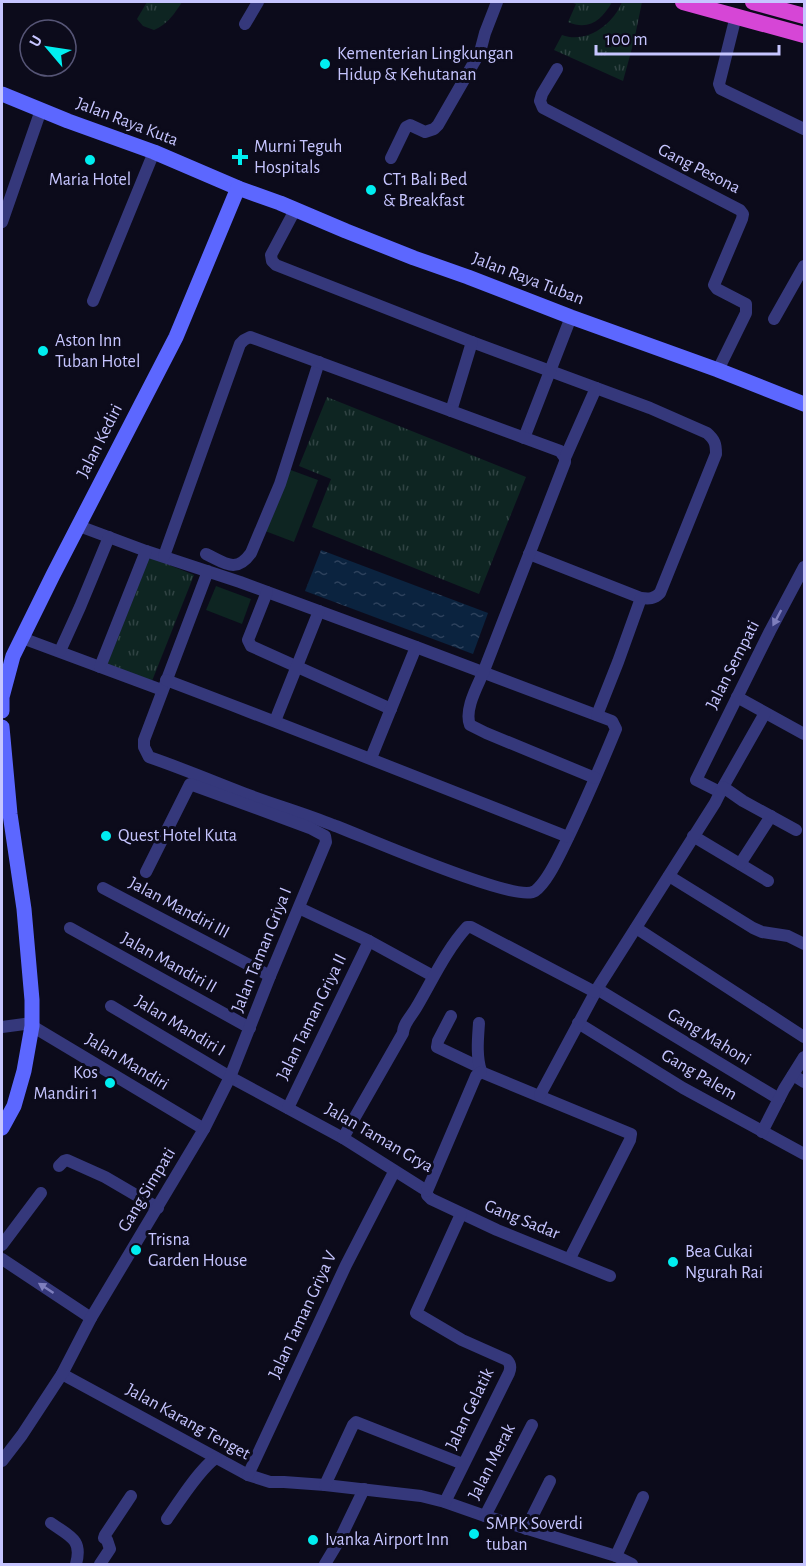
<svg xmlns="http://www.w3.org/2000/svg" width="806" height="1566" font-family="'Alegreya Sans',sans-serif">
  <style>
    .grass { fill: url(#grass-tufts) }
    .green { fill: #0e2522 }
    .water { fill: url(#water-ripples) }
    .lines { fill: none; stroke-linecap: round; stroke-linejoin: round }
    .minor { stroke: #35387b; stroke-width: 12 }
    .secondary { stroke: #5c67ff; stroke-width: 15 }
    .trunk { stroke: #d646d6; stroke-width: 16 }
    .oneway { fill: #7e7ebd }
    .poi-dot { fill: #00eef0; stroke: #0c0b1b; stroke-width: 2 }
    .labels { text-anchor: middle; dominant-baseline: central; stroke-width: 6; stroke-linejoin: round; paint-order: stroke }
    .poi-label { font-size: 18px; fill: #c6c5ff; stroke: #0c0b1b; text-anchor: start }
    .street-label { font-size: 18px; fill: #c6c5ff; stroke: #0c0b1b }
  </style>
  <defs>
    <pattern id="grass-tufts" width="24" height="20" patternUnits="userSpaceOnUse" patternTransform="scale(1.5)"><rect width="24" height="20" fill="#0e2522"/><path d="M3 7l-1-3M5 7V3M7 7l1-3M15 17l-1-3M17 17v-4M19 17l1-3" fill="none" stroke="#304343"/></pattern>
    <pattern id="water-ripples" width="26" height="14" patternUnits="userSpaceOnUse" patternTransform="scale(1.5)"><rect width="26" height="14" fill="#0b233f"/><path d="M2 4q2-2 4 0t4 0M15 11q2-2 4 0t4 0" fill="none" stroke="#2d415c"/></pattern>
  </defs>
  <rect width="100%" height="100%" fill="#0c0b1b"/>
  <!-- grass -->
  <g class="grass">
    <path d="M147 2H182C175 13 167 25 154 30L143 26 137 19Z"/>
    <path d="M570 2H612C602 20 589 31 568 22L576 4Z"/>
    <path d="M622 2H642L634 41 623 81 554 50 562 35C586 44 613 25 622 2Z"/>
    <path d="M327 397 526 477 479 594 312 527 331 479 299 466Z"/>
    <path d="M147 556 194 575 152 681 105 663Z"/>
  </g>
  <!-- green -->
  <g class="green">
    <path d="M288 469 318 480 294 542 265 531Z"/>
    <path d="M216 586 251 599 242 624 206 610Z"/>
  </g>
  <!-- water -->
  <path class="water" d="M321 550 488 613 473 654 305 591Z"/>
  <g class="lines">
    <!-- minor -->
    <g class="minor">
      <path d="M736 16 719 84 721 89 804 129"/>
      <path d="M245 24 258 2"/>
      <path d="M557 69 542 94 540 101 543 108 740 210 743 214 742 219 714 285 717 289 746 304V313L718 370"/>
      <path d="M391 158 406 127 410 125 425 132 434 129 438 125 480 52 485 33 497 2"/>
      <path d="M295 210 271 255 272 261 276 265 472 342 650 408 707 433C715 440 716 444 716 454L660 593C654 599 649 599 641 598L529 554"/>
      <path d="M2 222 41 110"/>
      <path d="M93 301 154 152"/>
      <path d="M774 319 804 266"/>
      <path d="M451 411 472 342"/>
      <path d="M524 438 571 317"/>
      <path d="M79 526 146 551 240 582 416 647 612 721 616 729C599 770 582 810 562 850 556 862 546 883 535 891 516 904 361 835 333 825 306 814 278 806 251 796 217 783 184 769 149 757L144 747V740L208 571"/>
      <path d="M206 554C225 563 236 574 251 553L280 484 319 362"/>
      <path d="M164 556 240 344 244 340 250 337 560 451 565 458"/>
      <path d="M267 592 248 640 251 646 391 709"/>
      <path d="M22 638 162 690"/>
      <path d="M60 651 80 607 109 537"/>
      <path d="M100 667 146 551"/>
      <path d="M166 680C301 731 434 784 568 837"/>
      <path d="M737 697 804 734"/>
      <path d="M597 715 618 662 641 598"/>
      <path d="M275 721 319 611"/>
      <path d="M371 758 416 647"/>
      <path d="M595 778 486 733 470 725C464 710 477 687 483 673L565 462V458L596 388"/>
      <path d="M723 787 765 713"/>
      <path d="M720 792 696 780 770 631 804 567"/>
      <path d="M693 836 768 881"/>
      <path d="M740 864 771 816"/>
      <path d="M669 876 753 928 762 932 788 936 804 944"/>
      <path d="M103 888 270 976"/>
      <path d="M299 908 369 941 433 976"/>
      <path d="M70 928 250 1028"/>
      <path d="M636 928 804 1037"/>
      <path d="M597 989 779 1099"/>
      <path d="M111 1006 230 1077 343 1138 427 1191"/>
      <path d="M451 1016 438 1041 437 1047 479 1067"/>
      <path d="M479 1023C478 1038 476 1056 481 1071"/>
      <path d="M578 1023 683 1088 804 1154"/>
      <path d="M32 1026 204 1129"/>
      <path d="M2 1027 32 1023"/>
      <path d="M481 1072 631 1134 630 1140 570 1258"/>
      <path d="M793 1075 804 1082"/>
      <path d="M540 1095 597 989 715 803 723 787 743 801 796 830"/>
      <path d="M288 1108 369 941"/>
      <path d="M762 1132 784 1089 804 1057"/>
      <path d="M343 1138 403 1033C403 1024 412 1015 416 1008 432 981 446 950 467 927H471L595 992"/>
      <path d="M59 1166 64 1161 67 1160 105 1177 158 1208"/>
      <path d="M427 1191V1195L431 1199 497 1230 610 1276"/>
      <path d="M427 1191 476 1076 481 1072"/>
      <path d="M2 1245 41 1193"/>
      <path d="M2 1259 91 1318"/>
      <path d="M62 1374 248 1475 270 1482H284L325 1485 421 1496 445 1502 485 1516 616 1556 632 1564"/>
      <path d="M2 1461 22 1435 62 1374 91 1318 204 1129 230 1077 270 976 326 842 325 836 310 828 190 784 146 872"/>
      <path d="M248 1475 346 1265 394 1172"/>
      <path d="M325 1485 353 1425 356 1422 463 1464"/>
      <path d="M445 1502 509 1373C511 1368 511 1364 507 1360L462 1340 416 1313 461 1214"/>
      <path d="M485 1516 532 1425"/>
      <path d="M167 1519C178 1503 201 1467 216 1458"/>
      <path d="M51 1523C69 1536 83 1539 76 1564"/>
      <path d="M526 1529 550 1481"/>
      <path d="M616 1556 643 1497"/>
      <path d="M100 1564 110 1549 107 1540 104 1538 105 1535 131 1496"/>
      <path d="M325 1564 340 1539 364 1489"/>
    </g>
    <!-- secondary -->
    <g class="secondary">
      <path d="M2 94 68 121 154 152 238 188 280 203 346 231 414 258 468 277 571 317 718 370 804 404"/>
      <path d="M2 711V697L13 656 53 575 176 337 238 188"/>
      <path d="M2 727 10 814 24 909 32 1000V1026L24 1071 14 1106 2 1128"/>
    </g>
    <!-- trunk -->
    <g class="trunk">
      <path d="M683 2 804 35"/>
      <path d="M753 2 804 16"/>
    </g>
  </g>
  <!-- one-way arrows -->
  <defs><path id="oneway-solid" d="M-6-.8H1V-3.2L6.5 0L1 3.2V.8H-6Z" transform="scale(1.5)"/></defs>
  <g class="oneway">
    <use href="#oneway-solid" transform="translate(777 618) rotate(118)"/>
    <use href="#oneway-solid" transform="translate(46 1288) rotate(-147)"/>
  </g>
  <!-- markers -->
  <g class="poi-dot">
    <circle cx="325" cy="64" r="6"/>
    <path d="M237 148h6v6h6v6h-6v6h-6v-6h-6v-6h6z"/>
    <circle cx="90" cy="160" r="6"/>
    <circle cx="371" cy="190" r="6"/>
    <circle cx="43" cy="351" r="6"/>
    <circle cx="106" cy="836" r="6"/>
    <circle cx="110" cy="1083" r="6"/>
    <circle cx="136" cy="1250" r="6"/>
    <circle cx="673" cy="1262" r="6"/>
    <circle cx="474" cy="1534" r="6"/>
    <circle cx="313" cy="1540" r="6"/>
  </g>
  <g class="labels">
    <!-- poi labels -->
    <g class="poi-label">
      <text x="337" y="54">Kementerian Lingkungan<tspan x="337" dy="21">Hidup &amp; Kehutanan</tspan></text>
      <text x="254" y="147">Murni Teguh<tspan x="254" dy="21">Hospitals</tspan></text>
      <text x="90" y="180" text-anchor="middle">Maria Hotel</text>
      <text x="383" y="180">CT1 Bali Bed<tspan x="383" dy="21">&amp; Breakfast</tspan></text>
      <text x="55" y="341">Aston Inn<tspan x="55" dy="21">Tuban Hotel</tspan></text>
      <text x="118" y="836">Quest Hotel Kuta</text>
      <text x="98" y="1073" text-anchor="end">Kos<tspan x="98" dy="21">Mandiri 1</tspan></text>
      <text x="148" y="1240">Trisna<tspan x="148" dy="21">Garden House</tspan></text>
      <text x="685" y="1252">Bea Cukai<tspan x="685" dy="21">Ngurah Rai</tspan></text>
      <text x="486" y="1524">SMPK Soverdi<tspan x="486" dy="21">tuban</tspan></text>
      <text x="325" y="1540">Ivanka Airport Inn</text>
    </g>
    <!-- street labels -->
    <g class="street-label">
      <text transform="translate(127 122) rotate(21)">Jalan Raya Kuta</text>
      <text transform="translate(699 169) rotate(27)">Gang Pesona</text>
      <text transform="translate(528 279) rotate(21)">Jalan Raya Tuban</text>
      <text transform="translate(100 441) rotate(-63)">Jalan Kediri</text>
      <text transform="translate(733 665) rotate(-63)">Jalan Sempati</text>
      <text transform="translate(179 908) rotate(28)">Jalan Mandiri III</text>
      <text transform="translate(262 950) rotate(-68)">Jalan Taman Griya I</text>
      <text transform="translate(169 963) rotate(29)">Jalan Mandiri II</text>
      <text transform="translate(312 1017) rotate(-64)">Jalan Taman Griya II</text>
      <text transform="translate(180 1026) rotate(31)">Jalan Mandiri I</text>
      <text transform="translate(709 1037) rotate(31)">Gang Mahoni</text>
      <text transform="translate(127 1062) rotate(31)">Jalan Mandiri</text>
      <text transform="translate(699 1075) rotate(30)">Gang Palem</text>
      <text transform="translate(379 1138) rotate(30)">Jalan Taman Grya</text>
      <text transform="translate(147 1190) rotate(-59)">Gang Simpati</text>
      <text transform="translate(522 1220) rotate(22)">Gang Sadar</text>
      <text transform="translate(303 1315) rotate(-65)">Jalan Taman Griya V</text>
      <text transform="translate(470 1409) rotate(-64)">Jalan Gelatik</text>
      <text transform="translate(188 1422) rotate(29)">Jalan Karang Tenget</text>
      <text transform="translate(492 1462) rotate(-63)">Jalan Merak</text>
    </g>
  </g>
  <!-- border -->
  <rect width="806" height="1566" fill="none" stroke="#c6c5ff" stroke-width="6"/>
  <!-- north arrow -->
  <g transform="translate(48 48) rotate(299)"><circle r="28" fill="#0c0b1b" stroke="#565576" stroke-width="1.5"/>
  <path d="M0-4.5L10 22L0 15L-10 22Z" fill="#00eef0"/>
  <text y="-9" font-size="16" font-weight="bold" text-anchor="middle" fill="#c6c5ff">U</text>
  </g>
  <!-- scale -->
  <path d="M596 45v9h183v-9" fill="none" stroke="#c6c5ff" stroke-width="3"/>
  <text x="605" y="45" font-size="18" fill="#c6c5ff" stroke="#0c0b1b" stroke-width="4.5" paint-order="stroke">100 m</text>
</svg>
